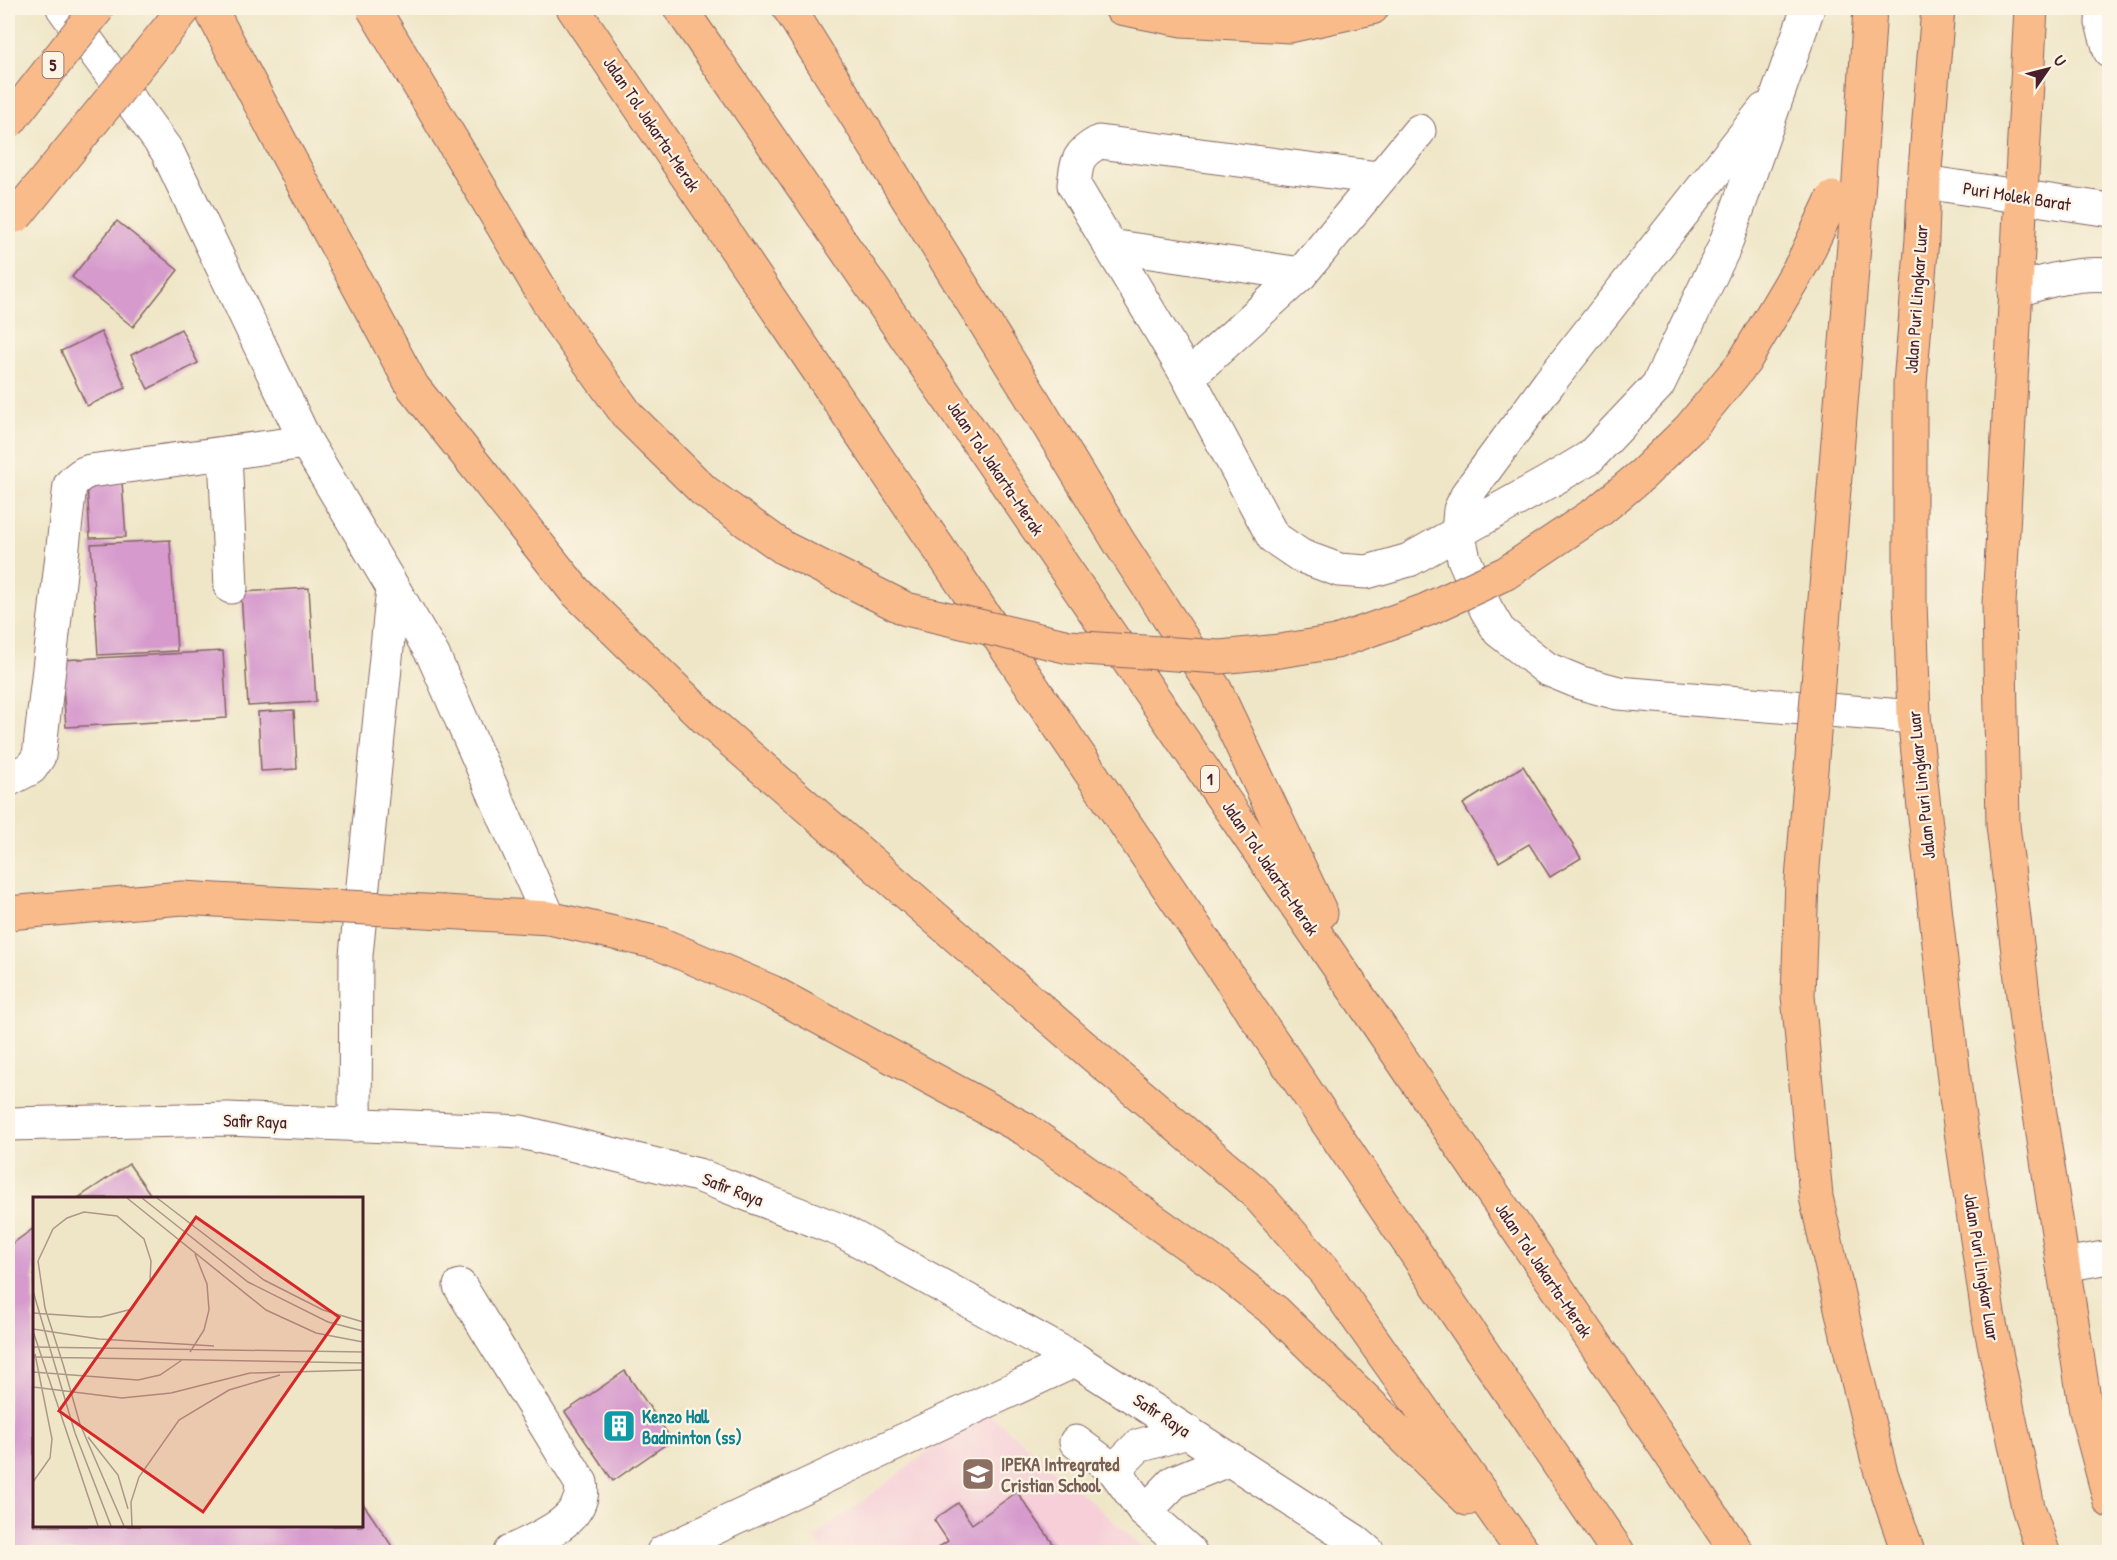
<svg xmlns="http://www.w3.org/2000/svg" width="2117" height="1560" font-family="'Patrick Hand',sans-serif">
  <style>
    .built { fill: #f6cfd8 }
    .building { fill: #d69acd }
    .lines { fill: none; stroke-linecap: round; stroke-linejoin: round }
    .minor-casing { stroke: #846562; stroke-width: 35 }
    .major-casing { stroke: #846562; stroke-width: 35 }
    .highway-casing { stroke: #846562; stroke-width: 35 }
    .minor { stroke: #fff; stroke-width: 33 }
    .major { stroke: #fabb8b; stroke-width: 33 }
    .highway { stroke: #fabb8b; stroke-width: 33 }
    .highway-bridge-casing { stroke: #846562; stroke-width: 35; stroke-linecap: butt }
    .highway-bridge { stroke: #fabb8b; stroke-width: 33 }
    .labels { text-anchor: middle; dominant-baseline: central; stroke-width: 4.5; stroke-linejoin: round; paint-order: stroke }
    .shield { fill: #fcf5e5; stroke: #7f5f63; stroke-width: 1.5 }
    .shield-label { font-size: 16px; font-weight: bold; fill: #4a1f2b }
    .street-label { font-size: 18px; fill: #4a1f2b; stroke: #fcf5e5 }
    .culture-label { font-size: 18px; font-weight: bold; fill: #0d838f; stroke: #fcf5e5; text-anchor: start }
    .education-label { font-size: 18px; font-weight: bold; fill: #785e54; stroke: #fcf5e5; text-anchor: start }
    .inset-road { fill: none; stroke: #ad9689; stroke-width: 1.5 }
    .view { fill: #d62828; fill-opacity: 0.15; stroke: #d62828; stroke-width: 3 }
    .inset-edge { fill: none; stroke: #4a1f2b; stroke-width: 3 }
  </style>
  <rect width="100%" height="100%" fill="#fcf5e5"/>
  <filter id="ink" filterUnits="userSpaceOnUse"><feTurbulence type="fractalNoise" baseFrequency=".0167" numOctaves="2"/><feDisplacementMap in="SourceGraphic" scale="12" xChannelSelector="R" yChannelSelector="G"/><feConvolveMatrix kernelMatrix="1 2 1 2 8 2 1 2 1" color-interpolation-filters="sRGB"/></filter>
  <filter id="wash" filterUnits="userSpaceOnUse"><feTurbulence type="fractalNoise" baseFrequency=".008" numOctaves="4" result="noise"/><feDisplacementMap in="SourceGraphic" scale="24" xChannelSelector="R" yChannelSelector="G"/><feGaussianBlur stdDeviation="1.35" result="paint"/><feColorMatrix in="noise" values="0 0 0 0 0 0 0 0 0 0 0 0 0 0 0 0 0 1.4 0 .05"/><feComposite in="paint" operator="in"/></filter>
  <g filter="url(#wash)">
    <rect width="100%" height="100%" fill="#efe6c7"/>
    <!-- built -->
    <path class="built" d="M984 1409 1149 1552H824L814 1538Z"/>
    <g id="blocks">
      <!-- building -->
      <g class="building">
        <path d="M117 221 178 270 133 327 72 277Z"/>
        <path d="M181 329 198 363 148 389 131 355Z"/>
        <path d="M101 332 126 388 87 406 61 351Z"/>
        <path d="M122 482 126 537 90 538 87 483Z"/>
        <path d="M170 540 177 651 98 655 91 544Z"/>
        <path d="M309 588 316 702 248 706 241 592Z"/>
        <path d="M223 651 227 718 66 727 61 660Z"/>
        <path d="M294 710 297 769 261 771 258 712Z"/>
        <path d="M1523 766 1581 858 1550 877 1529 844 1499 862 1463 804Z"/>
        <path d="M129 1164 153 1198H78Z"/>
        <path d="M34 1228V1526H362V1502L396 1552H8V1247Z"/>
        <path d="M625 1371 672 1440 613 1481 565 1412Z"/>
        <path d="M1017 1492 1059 1552H931L948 1541 934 1520 958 1503 972 1524Z"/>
      </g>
    </g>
  </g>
  <g filter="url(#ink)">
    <use href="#blocks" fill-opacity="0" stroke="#846562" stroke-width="1.5"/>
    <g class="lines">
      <!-- minor casing -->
      <g class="minor-casing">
        <g id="minor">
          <path d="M63 8 167 151 306 442 433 655 549 918"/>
          <path d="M2103 8 2102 23 2110 51"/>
          <path d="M1764 110 1549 383 1468 493 1460 510 1458 532 1464 559 1486 609 1499 631 1547 669 1581 683 1618 693 1914 717"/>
          <path d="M1378 178 1099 142C1077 154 1077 161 1074 185L1188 377 1273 537 1301 556 1339 570 1367 572 1409 560 1550 481 1590 457 1658 385 1724 248 1808 8"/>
          <path d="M1924 182 2110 210"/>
          <path d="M1110 246 1301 274"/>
          <path d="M2015 291C2046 281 2077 272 2110 275"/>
          <path d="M1188 377 1301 274 1419 131"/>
          <path d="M225 453 231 587"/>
          <path d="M8 780 31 768 39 756 70 485C76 478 82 473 90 471L306 442"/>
          <path d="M8 1124 228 1119 521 1132 698 1175 842 1231 1076 1360 1355 1541 1368 1552"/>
          <path d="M355 1125 356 955 393 588"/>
          <path d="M2063 1265 2110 1257"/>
          <path d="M460 1286 581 1483C588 1521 536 1538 510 1552"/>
          <path d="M1076 1442 1114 1470 1145 1512 1190 1552"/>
          <path d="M1114 1470 1138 1446 1188 1432"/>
          <path d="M1145 1512 1174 1482 1230 1459"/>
          <path d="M663 1552 1076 1360"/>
        </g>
      </g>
      <!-- major casing -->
      <g class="major-casing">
        <g id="major">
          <path d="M1938 8 1924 182 1922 239 1910 384V602L1914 717 1956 1097 1988 1314 2028 1507 2043 1552"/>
          <path d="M2031 8 1999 604 2003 825 2027 1029 2063 1265 2086 1411 2110 1501"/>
        </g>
      </g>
      <!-- highway casing -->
      <g class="highway-casing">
        <g id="highway">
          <path d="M210 8 281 143 413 387 575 591 705 718 1093 1055 1254 1191 1325 1272 1523 1552"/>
          <path d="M573 8 1618 1552"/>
          <path d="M680 8 1364 1004 1737 1552"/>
          <path d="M789 8 1030 395 1119 542 1215 689 1321 913"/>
          <path d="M1121 8 1182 20 1290 26 1372 8"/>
          <path d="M1858 196 1870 8"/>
          <path d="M444 912 549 918 658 943 772 992 1025 1129 1211 1261 1276 1312 1467 1499"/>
          <path d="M8 913 182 898 251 902"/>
          <path d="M1852 1357 1881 1473 1908 1552"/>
        </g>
      </g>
      <!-- minor -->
      <use href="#minor" class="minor"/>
      <!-- major -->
      <use href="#major" class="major"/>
      <!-- highway -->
      <use href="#highway" class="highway"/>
      <!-- highway-bridge casing -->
      <g class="highway-bridge-casing">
        <g id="highway-bridge">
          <path d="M373 8 560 322 628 416 704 491 784 548 906 609 1069 647 1220 657 1280 651 1336 642 1426 610 1506 573 1600 510 1643 474 1690 428 1744 362 1803 262 1833 198"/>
          <path d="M8 123 98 8"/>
          <path d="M16 216 185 8"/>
          <path d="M251 902 444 912"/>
          <path d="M1852 1357 1816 1197 1798 995 1802 880 1858 196"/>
        </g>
      </g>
      <!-- highway-bridge -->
      <use href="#highway-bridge" class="highway-bridge"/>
    </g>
  </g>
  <!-- icons -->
  <defs>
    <g id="building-square" transform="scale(1.725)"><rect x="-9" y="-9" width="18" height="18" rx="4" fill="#0f9aa8" stroke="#fcf5e5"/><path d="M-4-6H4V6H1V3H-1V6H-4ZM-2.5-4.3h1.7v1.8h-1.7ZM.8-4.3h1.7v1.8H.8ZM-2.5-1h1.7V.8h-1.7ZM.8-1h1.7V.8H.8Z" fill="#fff"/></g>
    <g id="school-square" transform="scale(1.725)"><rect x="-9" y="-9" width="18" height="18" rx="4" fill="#8d6e63" stroke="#fcf5e5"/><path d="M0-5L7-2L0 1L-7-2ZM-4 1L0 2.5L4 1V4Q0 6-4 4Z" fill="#fff"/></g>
  </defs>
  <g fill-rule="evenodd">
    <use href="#building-square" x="619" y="1426"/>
    <use href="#school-square" x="978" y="1474"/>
  </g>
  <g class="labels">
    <!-- shield labels -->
    <g class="shield">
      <rect x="42.5" y="52" width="21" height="26" rx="4.5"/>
      <rect x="1201" y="766" width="18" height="26" rx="4.5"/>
    </g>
    <g class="shield-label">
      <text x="53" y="65">5</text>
      <text x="1210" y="779">1</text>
    </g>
    <!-- street labels -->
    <g class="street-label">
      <text transform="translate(652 124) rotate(56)">Jalan Tol Jakarta–Merak</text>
      <text transform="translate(2017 196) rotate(9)">Puri Molek Barat</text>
      <text transform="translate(1916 299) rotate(-86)">Jalan Puri Lingkar Luar</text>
      <text transform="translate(996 468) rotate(56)">Jalan Tol Jakarta–Merak</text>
      <text transform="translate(1921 785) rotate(-96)">Jalan Puri Lingkar Luar</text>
      <text transform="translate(1271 868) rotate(56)">Jalan Tol Jakarta–Merak</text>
      <text transform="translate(255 1121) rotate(2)">Safir Raya</text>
      <text transform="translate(733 1189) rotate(21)">Safir Raya</text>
      <text transform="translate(1982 1267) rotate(81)">Jalan Puri Lingkar Luar</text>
      <text transform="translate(1544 1270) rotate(56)">Jalan Tol Jakarta–Merak</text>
      <text transform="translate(1162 1415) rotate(33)">Safir Raya</text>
    </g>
    <!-- culture labels -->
    <g class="culture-label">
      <text x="642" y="1416">Kenzo Hall<tspan x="642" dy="21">Badminton (ss)</tspan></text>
    </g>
    <!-- education labels -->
    <g class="education-label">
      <text x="1001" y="1464">IPEKA Intregrated<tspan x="1001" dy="21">Cristian School</tspan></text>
    </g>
  </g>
  <!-- overview -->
  <g transform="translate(33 1197)">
    <rect width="330" height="330" fill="#efe6c7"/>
    <path class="inset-road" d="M94 1 233 113 283 136 330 145M109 1 215 85 295 125 330 134M124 1 231 83 290 113 330 125M0 94 42 236 78 329M0 116 56 120H68L99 112 117 84 118 64 111 42 84 19 51 15 34 21 20 32 5 64 12 111 30 167 47 227 91 329M0 132 66 142 181 149M0 134 65 329M0 150 330 155M157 155 171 133 176 113 174 87 162 57M0 160 330 166M0 175 105 183 127 178 149 163M0 190 89 201 138 196 217 176 330 173M55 240 85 278 95 312M0 285 17 261 19 242 2 157M99 329 98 305 106 280 146 223 196 193 247 178"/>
    <path class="view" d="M163 20 306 120 170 315 26 214Z"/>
    <rect width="330" height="330" class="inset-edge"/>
  </g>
  <!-- margin -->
  <rect width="2117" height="1560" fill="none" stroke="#fcf5e5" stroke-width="30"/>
  <!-- north arrow -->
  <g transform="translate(2048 69) rotate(55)" stroke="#fcf5e5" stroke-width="4.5" paint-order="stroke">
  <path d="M0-4.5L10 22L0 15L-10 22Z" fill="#4a1f2b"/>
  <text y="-9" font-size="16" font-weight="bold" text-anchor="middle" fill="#4a1f2b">U</text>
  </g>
</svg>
